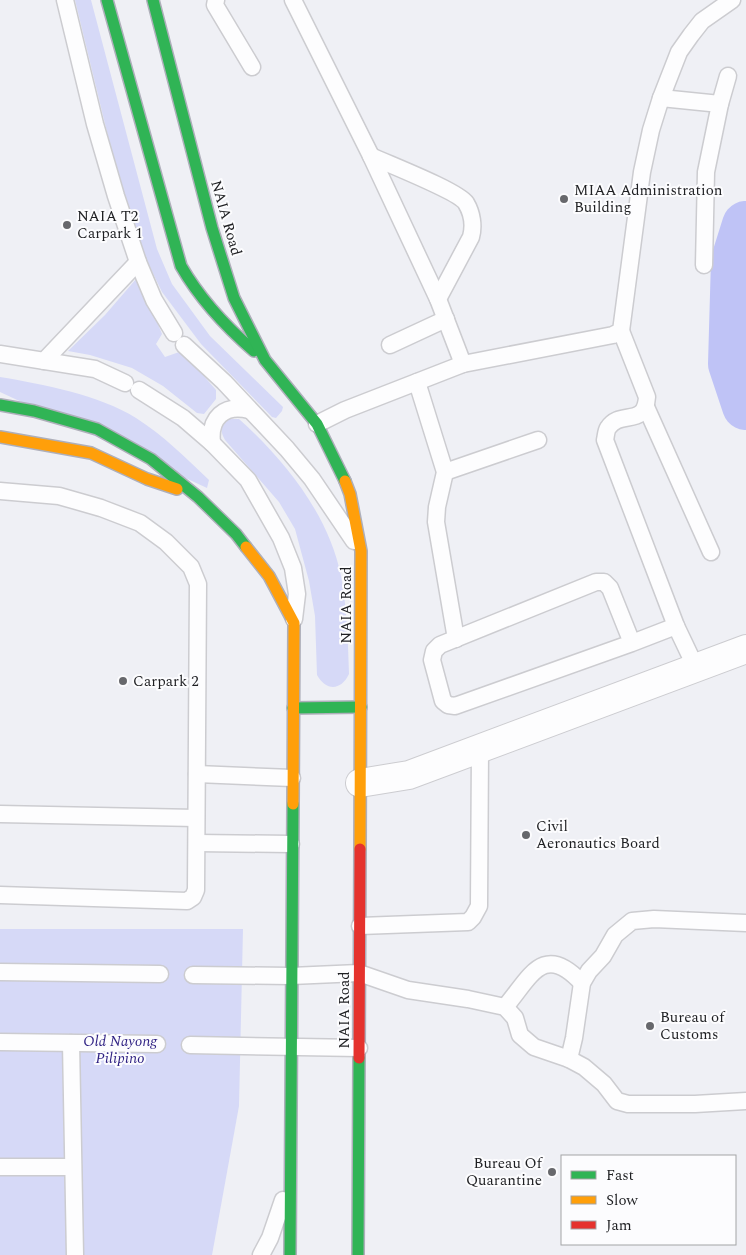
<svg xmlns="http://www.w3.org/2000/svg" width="746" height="1255" font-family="Spectral,serif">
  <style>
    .green { fill: #d6d9f7 }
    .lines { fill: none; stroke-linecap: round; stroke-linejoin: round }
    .river { stroke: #bfc3f6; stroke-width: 48 }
    .lane-casing { stroke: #ccccd0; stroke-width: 19 }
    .street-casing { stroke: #ccccd0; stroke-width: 30 }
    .fast-casing { stroke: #aeafba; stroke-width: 14 }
    .slow-casing { stroke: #aeafba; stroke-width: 14 }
    .jam-casing { stroke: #aeafba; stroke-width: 14 }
    .lane { stroke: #fdfdfe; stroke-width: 16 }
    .street { stroke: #fdfdfe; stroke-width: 28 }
    .fast { stroke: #30b455; stroke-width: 11 }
    .slow { stroke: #ff9f0a; stroke-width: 11 }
    .jam { stroke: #e5322d; stroke-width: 11 }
    .poi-dot { fill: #67686c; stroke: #fcfcfe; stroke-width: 2 }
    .labels { text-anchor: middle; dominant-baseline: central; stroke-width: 4; stroke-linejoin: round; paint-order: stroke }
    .poi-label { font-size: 15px; fill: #1e1f22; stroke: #fcfcfe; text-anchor: start }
    .street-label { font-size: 15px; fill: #1e1f22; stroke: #fcfcfe }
    .park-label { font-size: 15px; font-style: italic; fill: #2d1f82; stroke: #fcfcfe }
  </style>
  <rect width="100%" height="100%" fill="#eff0f5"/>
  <!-- green -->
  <g class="green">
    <path d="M75 0H91L157 249 172 284 210 336 283 407 282 411 276 418 272 417 201 344 162 292 145 257 122 194Z"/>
    <path d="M137 278H139L162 334 156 344 165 357 182 351 216 390V399L204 414 197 413 163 386 132 368 90 355 68 351 105 315Z"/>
    <path d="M0 377C42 384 100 395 136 418 163 435 186 458 209 480L207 488 0 392Z"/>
    <path d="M229 419H239C284 459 329 515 341 576 347 608 348 641 349 674 341 691 326 691 317 675L315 616 309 581 295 529 279 502 225 440C220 431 220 426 229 419Z"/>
    <path d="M0 929H243L239 1106 212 1255H0Z"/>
  </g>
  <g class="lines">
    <!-- river -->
    <path class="river" d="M746 225 735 260 732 364 746 406"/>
    <!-- lane casing -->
    <g class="lane-casing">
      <g id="lane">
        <path d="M65 0 95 124 116 196 138 262 154 300 174 333"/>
        <path d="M216 0 215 5 252 67"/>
        <path d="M293 0 371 156 438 299 463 364"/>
        <path d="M661 98 720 104 706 172 704 265"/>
        <path d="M720 104 728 76"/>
        <path d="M371 156C388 164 458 191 466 203 472 213 474 226 471 237L438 299"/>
        <path d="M621 331 647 397C645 428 620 409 608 428 606 431 606 436 605 440L676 626 696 668"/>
        <path d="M184 345 224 382 287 449 312 479 354 541"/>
        <path d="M390 345 446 319"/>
        <path d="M0 354 95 369 125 383"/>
        <path d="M44 361 138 262"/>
        <path d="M417 382 445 472 437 507 436 522 456 639"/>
        <path d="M139 390 183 418 212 443 248 480 281 538 293 568 297 594 294 619"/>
        <path d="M646 407 711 552"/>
        <path d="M317 424 345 410 463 364 613 335 621 331 642 172 651 130 661 98 679 52 691 35 702 21 732 0"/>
        <path d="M212 443C209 418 224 404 249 410"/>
        <path d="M445 472 538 440"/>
        <path d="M0 491 59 496 101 508 140 523 166 542 191 567 198 584 196 890 193 897 187 901 0 895"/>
        <path d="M632 643 610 588 604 582H596L440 645 434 651 432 660 443 701 448 705 455 706 632 643 676 626"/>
        <path d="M197 774 292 778"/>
        <path d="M0 814 196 818"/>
        <path d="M197 843 291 844"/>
        <path d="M360 926 468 922 473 917 479 906 480 749"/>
        <path d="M0 972 160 974"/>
        <path d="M193 975 291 976 359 973 408 990 468 999 505 1007 515 1018 520 1035 534 1047 569 1059 584 1067 604 1084 617 1101 628 1104H695L746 1101"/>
        <path d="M505 1007C530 978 543 941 582 983"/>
        <path d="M0 1042 157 1044"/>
        <path d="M71 1043 75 1255"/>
        <path d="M190 1045 359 1048"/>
        <path d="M569 1059 574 1038 582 983 589 971 603 956 615 935 632 921 654 919 746 923"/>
        <path d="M0 1167H73"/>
        <path d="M261 1255 270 1238 283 1200"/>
      </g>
    </g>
    <!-- street casing -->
    <g class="street-casing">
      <path id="street" d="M360 783 409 775 746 649"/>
    </g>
    <!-- fast casing -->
    <g class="fast-casing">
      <g id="fast">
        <path d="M107 0 181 266C200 299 225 326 254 351"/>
        <path d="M153 0 212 228 234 298 265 360 317 424 345 481"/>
        <path d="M0 405 34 411 97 429 151 459 198 497 236 534 246 547"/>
        <path d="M293 708 361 707"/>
        <path d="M290 1255 293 804"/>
        <path d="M358 1255 359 1058"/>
      </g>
    </g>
    <!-- slow casing -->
    <g class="slow-casing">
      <g id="slow">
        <path d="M0 437 91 453 147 479 177 489"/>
        <path d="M345 481 350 494 361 551 360 849"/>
        <path d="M246 547 269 576 294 623 293 804"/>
      </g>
    </g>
    <!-- jam casing -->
    <g class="jam-casing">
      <path id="jam" d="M359 1058 360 849"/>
    </g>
    <!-- lane -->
    <use href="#lane" class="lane"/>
    <!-- street -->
    <use href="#street" class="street"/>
    <!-- fast -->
    <use href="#fast" class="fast"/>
    <!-- slow -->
    <use href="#slow" class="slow"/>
    <!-- jam -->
    <use href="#jam" class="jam"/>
  </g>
  <!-- markers -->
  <g class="poi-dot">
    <circle cx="564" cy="199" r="5"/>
    <circle cx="67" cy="225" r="5"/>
    <circle cx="123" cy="681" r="5"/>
    <circle cx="526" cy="835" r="5"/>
    <circle cx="650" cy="1026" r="5"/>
    <circle cx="552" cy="1172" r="5"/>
  </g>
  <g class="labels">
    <!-- poi labels -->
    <g class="poi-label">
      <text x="574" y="190">MIAA Administration<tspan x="574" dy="17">Building</tspan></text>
      <text x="77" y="216">NAIA T2<tspan x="77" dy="17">Carpark 1</tspan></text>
      <text x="133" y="681">Carpark 2</text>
      <text x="536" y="826">Civil<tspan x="536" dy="17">Aeronautics Board</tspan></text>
      <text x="660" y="1017">Bureau of<tspan x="660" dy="17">Customs</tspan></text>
      <text x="542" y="1163" text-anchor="end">Bureau Of<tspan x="542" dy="17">Quarantine</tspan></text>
    </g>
    <!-- street labels -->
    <g class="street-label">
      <text transform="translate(226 218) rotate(74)">NAIA Road</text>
      <text transform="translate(346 605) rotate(-90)">NAIA Road</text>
      <text transform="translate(344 1010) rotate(-90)">NAIA Road</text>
    </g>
    <!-- park labels -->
    <g class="park-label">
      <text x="120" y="1041">Old Nayong<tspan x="120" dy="17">Pilipino</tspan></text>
    </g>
  </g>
  <!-- legend -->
  <rect x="561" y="1155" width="175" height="90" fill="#fcfcfe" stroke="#a3a4a6"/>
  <rect x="571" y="1171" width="25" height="8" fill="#30b455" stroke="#a3a4a6"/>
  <text x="606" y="1180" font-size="15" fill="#1e1f22">Fast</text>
  <rect x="571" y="1196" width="25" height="8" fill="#ff9f0a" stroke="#a3a4a6"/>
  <text x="606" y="1205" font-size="15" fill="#1e1f22">Slow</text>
  <rect x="571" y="1221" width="25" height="8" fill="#e5322d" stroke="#a3a4a6"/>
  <text x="606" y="1230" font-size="15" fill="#1e1f22">Jam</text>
</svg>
